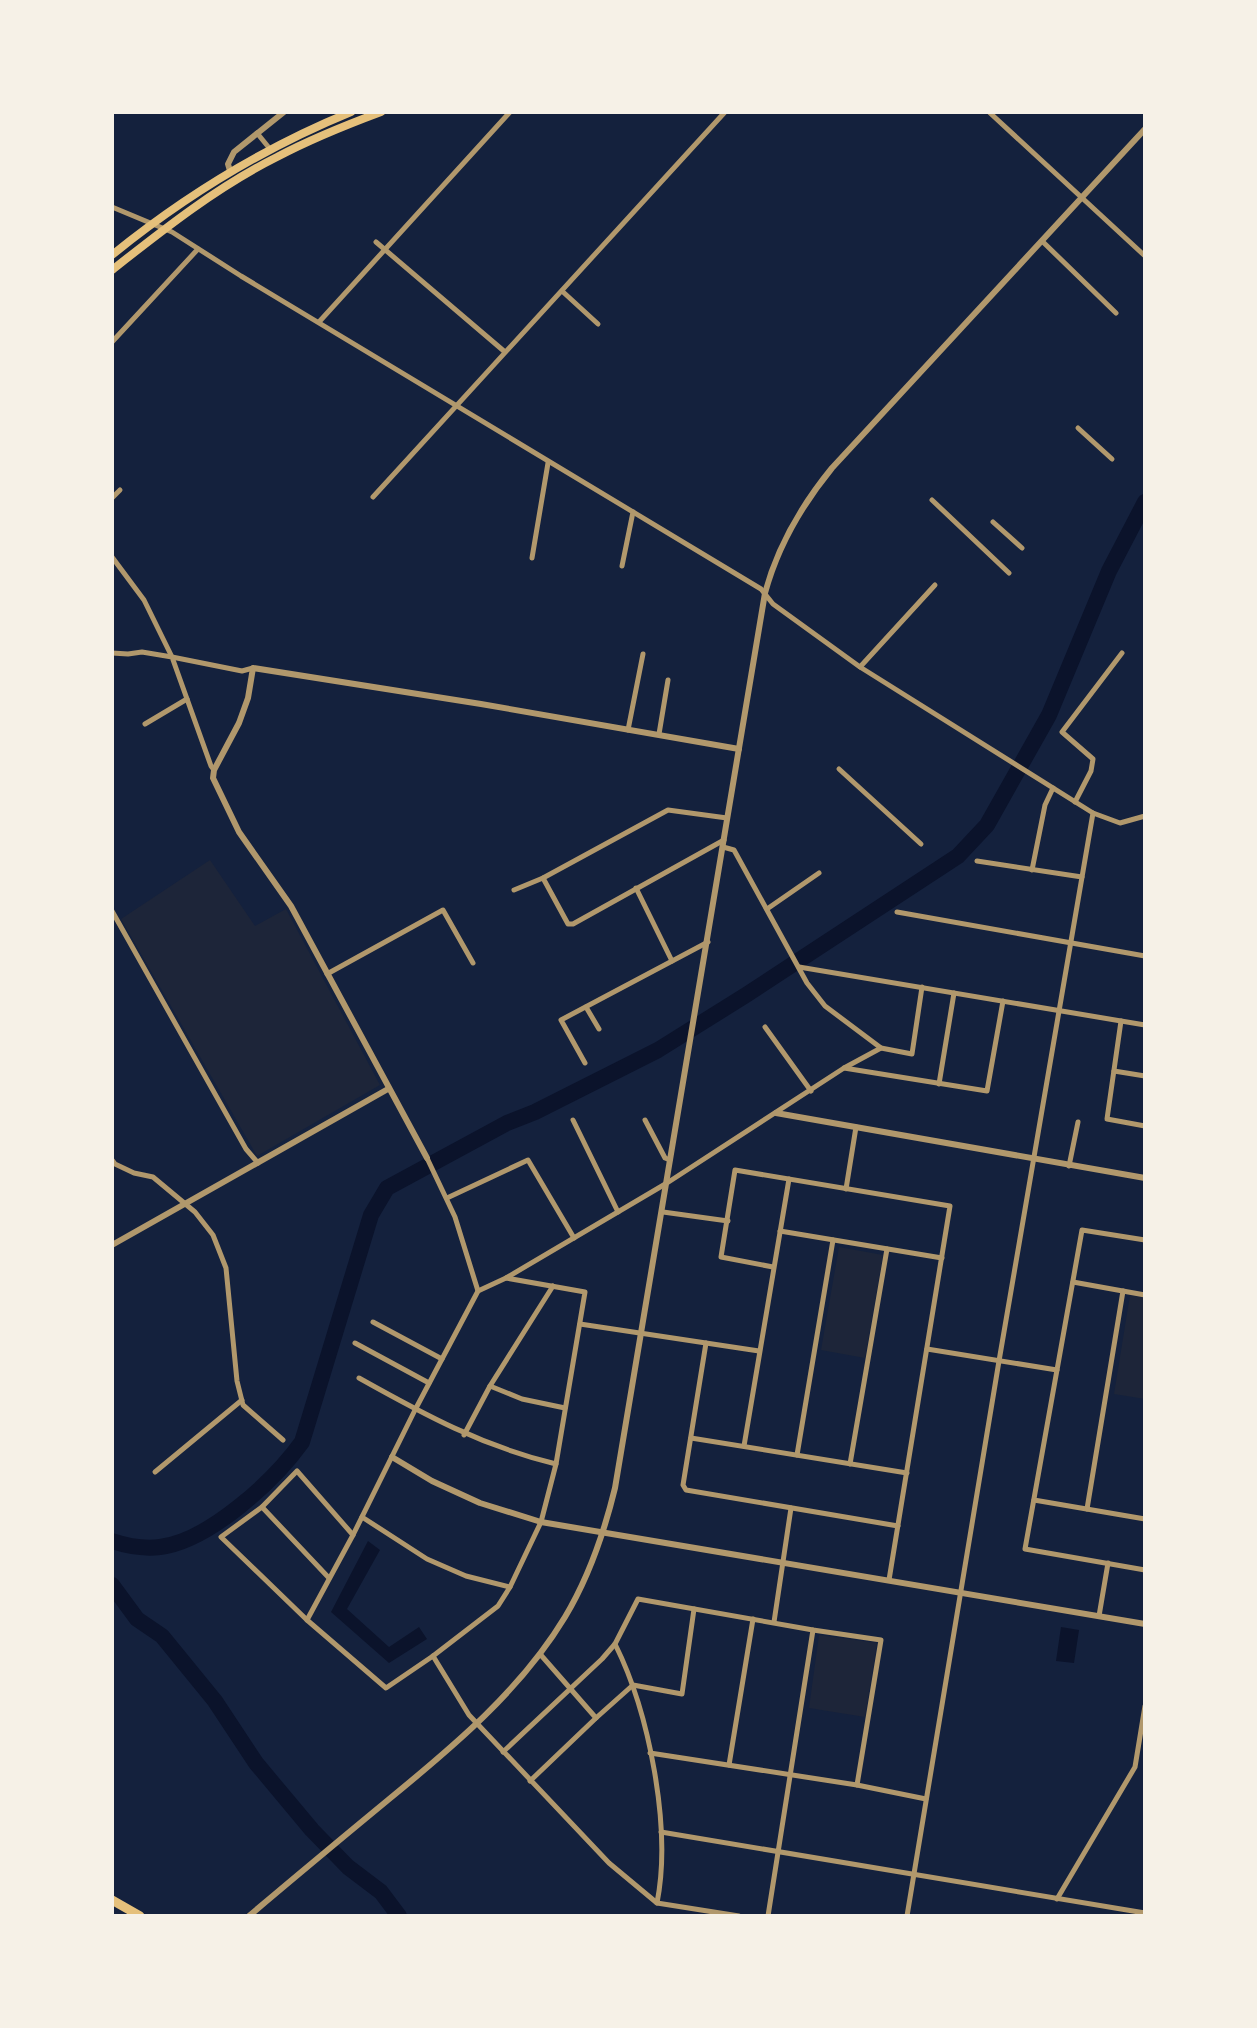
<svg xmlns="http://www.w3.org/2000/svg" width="1257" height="2028" font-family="Commissioner,sans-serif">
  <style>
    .green { fill: #1d2539 }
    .water { fill: #0b132b }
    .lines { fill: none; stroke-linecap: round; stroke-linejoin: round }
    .river { stroke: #0b132b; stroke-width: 16 }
    .minor { stroke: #b1986c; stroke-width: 5 }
    .tertiary { stroke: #b1986c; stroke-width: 6 }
    .primary { stroke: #e5c07b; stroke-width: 8 }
    .trunk { stroke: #e5c07b; stroke-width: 9 }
  </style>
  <rect width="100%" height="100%" fill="#14213d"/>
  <!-- green -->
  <g class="green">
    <path d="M210 860 255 926 286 909 380 1085 257 1156 121 919Z"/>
    <path d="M839 1247 883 1255 865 1358 821 1350Z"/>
    <path d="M1130 1295 1145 1298V1399L1114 1394Z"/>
    <path d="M819 1635 877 1643 865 1717 809 1708Z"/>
  </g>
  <!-- water -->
  <g class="water">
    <path d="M368 1541 380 1550 347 1609 389 1647 419 1627 427 1639 389 1663 331 1612Z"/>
    <path d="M1061 1627 1079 1630 1074 1663 1056 1661Z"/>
  </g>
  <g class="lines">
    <!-- river -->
    <g class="river">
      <path d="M112 1541C127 1546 144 1549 160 1547 209 1541 274 1481 302 1442L371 1215 387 1188 507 1123 535 1112 658 1050 746 995 958 856 987 825 1049 715 1109 571 1145 502"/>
      <path d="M112 1585 137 1619 162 1636 215 1701 256 1763 312 1830 348 1867 381 1892 399 1916"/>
    </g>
    <!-- minor -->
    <g class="minor">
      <path d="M989 112 1145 256"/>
      <path d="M257 133 270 149"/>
      <path d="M112 207 172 232 241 276 761 589 773 604 860 667 1093 813 1120 823 1145 816"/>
      <path d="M1042 241 1116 313"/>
      <path d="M376 242 505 352"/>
      <path d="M562 291 598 324"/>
      <path d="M319 322 510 112"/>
      <path d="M112 342 198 249"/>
      <path d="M1078 428 1112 459"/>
      <path d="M373 497 725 112"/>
      <path d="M112 498 120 490"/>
      <path d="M932 500 1009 573"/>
      <path d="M993 522 1022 548"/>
      <path d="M112 557 144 600 172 657 242 671 253 668"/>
      <path d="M532 558 548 463"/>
      <path d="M622 566 633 512"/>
      <path d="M112 653 128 654 142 652 172 657 211 766 214 770"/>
      <path d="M860 667 935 585"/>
      <path d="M145 724 187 699"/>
      <path d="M628 730 643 654"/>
      <path d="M659 734 668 680"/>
      <path d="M839 769 921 844"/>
      <path d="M1075 802 1091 771 1093 759 1062 732 1122 653"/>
      <path d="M723 847 734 850 807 983 825 1006 881 1048 912 1054 922 987"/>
      <path d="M977 861 1082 877"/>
      <path d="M1032 870 1045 805 1053 788"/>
      <path d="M543 878 568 924H573L724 840"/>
      <path d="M636 888 672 961"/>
      <path d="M514 890 543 878 668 810 727 818"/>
      <path d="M767 909 819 873"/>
      <path d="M112 911 246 1149 258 1163"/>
      <path d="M897 912 1145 956"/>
      <path d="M799 967 1145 1025"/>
      <path d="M327 974 443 910 473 963"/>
      <path d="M586 1007 599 1029"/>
      <path d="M1121 1021 1107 1119 1145 1126"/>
      <path d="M765 1027 811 1091"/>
      <path d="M585 1063 561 1020 708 942"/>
      <path d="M844 1068 987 1091 1003 1001"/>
      <path d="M1114 1071 1145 1076"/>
      <path d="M939 1084 954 993"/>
      <path d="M573 1120 618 1212"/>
      <path d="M645 1120 665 1158 670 1160"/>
      <path d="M427 1158 455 1217 478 1291"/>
      <path d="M112 1160 115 1164 134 1173 153 1177 195 1212 213 1235 226 1268 237 1381 243 1405 283 1440"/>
      <path d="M1069 1166 1078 1122"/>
      <path d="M846 1189 856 1127"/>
      <path d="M447 1198 528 1160 574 1238"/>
      <path d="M663 1212 728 1221"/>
      <path d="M780 1231 942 1258"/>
      <path d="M1145 1240 1082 1230 1025 1549 1145 1570"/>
      <path d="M773 1267 721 1257 735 1170 950 1206 889 1580"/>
      <path d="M1073 1282 1145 1295"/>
      <path d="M373 1322 442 1359"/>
      <path d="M580 1324 759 1351"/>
      <path d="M355 1343 429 1383"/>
      <path d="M706 1343 683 1485 686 1490 898 1526"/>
      <path d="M927 1349 1057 1370"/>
      <path d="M359 1378C425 1415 482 1446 556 1464"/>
      <path d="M490 1386 522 1399 565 1408"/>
      <path d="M464 1435 490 1386 553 1286"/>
      <path d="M691 1438 907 1473"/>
      <path d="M744 1446 789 1179"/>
      <path d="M797 1455 833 1240"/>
      <path d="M850 1464 887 1249"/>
      <path d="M155 1472 242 1400"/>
      <path d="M1034 1500 1145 1519"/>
      <path d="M262 1507 329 1578"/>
      <path d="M1087 1509 1123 1291"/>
      <path d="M362 1517 427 1559 466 1576 510 1587"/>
      <path d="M353 1535 297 1471 262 1507 221 1537 307 1620 386 1688 433 1656 498 1606 510 1587 541 1522 556 1464 585 1292 506 1278"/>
      <path d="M1099 1616 1108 1563"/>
      <path d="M307 1620 353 1535 415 1410 478 1291 506 1278 667 1183 844 1068 881 1048"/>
      <path d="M774 1622 791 1508"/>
      <path d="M615 1644C649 1712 672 1828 657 1903"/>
      <path d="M433 1656 469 1715 609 1863 657 1903 739 1916"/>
      <path d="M596 1718 633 1685 682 1694 694 1609"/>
      <path d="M503 1752 602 1659 615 1644 638 1599 813 1630 881 1640 857 1785"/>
      <path d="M650 1753 857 1785 926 1799"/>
      <path d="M729 1765 753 1619"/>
      <path d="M530 1781 596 1718 540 1654"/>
      <path d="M661 1832 1145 1913"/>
      <path d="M1057 1899 1135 1767 1145 1706"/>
      <path d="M768 1916 813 1630"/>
      <path d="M907 1916 999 1361 1093 813"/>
    </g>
    <!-- tertiary -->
    <g class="tertiary">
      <path d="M230 171 228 164 234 152 284 112"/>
      <path d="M776 1113 1145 1178"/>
      <path d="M427 1158 291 906 239 832 213 778 214 770 239 723 248 698 253 668 481 704 739 749"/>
      <path d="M112 1245 388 1089"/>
      <path d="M392 1457 432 1481 480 1503 541 1522 1145 1624"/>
      <path d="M249 1916C295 1877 342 1838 388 1800 454 1746 521 1690 565 1617 589 1577 604 1533 615 1488L765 593C778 545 801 506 832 468L1145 129"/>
    </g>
    <!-- primary -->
    <g class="primary">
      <path d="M112 255C186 195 263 148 351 112"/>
      <path d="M112 270C164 229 217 187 277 157 311 139 346 125 381 112"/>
    </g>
    <!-- trunk -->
    <path class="trunk" d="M112 1900 140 1916"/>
  </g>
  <!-- border -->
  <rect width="1257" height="2028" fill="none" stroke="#f6f1e7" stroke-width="228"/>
</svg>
